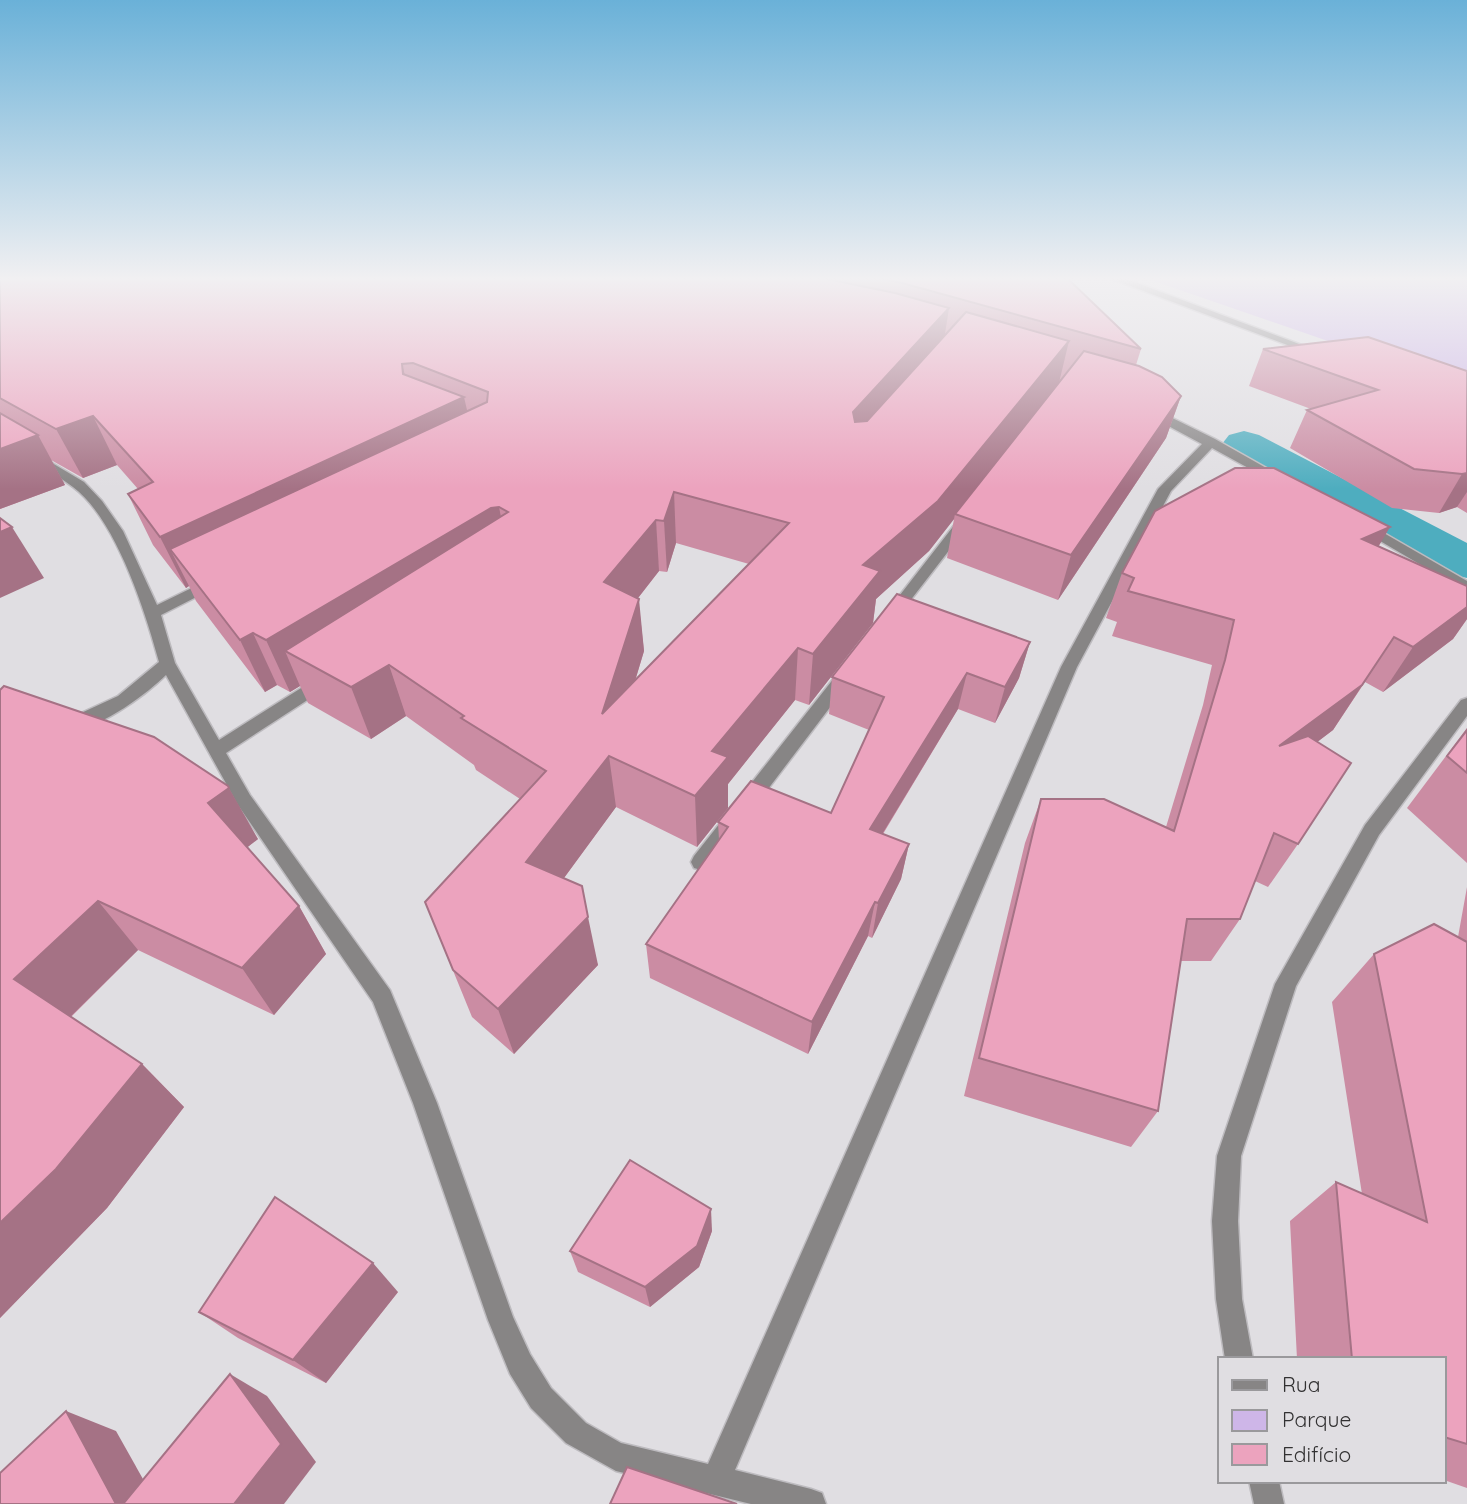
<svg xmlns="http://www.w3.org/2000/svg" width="1467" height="1504" font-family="Quicksand,sans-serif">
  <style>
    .green { fill: #ceb6e8 }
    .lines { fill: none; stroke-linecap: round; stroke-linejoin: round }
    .canal { fill: #4eadbf; fill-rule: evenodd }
    .minor-casing { stroke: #bdbbbf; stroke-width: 3 }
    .minor { fill: #878585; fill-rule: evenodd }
    .wall { fill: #cb8ca3; fill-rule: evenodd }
    .shaded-wall { fill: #a57285 }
    .building { fill: #eca3be; stroke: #a57285; stroke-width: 2; fill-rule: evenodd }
  </style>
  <rect width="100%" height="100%" fill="#e0dee2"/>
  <!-- green -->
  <path class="green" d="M1145 278 1467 280V389Z"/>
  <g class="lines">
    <!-- canal -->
    <path class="canal" d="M1244 431 1259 435 1467 543V578L1449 574 1229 453 1222 444 1229 435Z"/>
    <!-- minor casing -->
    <g class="minor-casing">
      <g id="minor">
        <path d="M1109 278H1124L1323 353 1314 355Z"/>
        <path d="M1150 407 1215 439 1284 478 1282 481H1272L1212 448 1171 491 1077 667 735 1470 811 1489 822 1493 826 1504H751L616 1471 566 1443 531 1408 510 1374 488 1320 413 1103 373 1002 238 805 166 675C148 693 92 736 66 728L63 724 66 720 118 696 159 662C145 611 116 519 73 487 50 470 24 456 0 441V432L84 482 102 501 123 531 157 605 208 580H218L220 583 218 586 161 615 175 663 219 740 317 678H329L331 682 329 686 226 753 250 795 390 990 437 1103 513 1317 530 1354 551 1388 586 1423 621 1443 708 1464 1061 667 1158 489 1202 444 1146 414V408Z"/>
        <path d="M964 518 971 522 896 619H886L883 616 886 613 959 519Z"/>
        <path d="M1363 521 1467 581V592L1358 528V522Z"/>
        <path d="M844 671 852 677 850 681 708 868 701 870 694 868 691 862 694 856 838 673Z"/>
        <path d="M1467 698V716L1379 835 1296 986 1241 1156 1238 1221 1242 1299 1253 1359H1225L1216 1299 1212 1221 1217 1156 1275 984 1365 825 1461 700Z"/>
        <path d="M1249 1481H1279L1284 1504H1254Z"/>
      </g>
    </g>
    <!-- minor -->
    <use href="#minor" class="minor"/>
  </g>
  <!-- wall -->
  <g class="wall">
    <path d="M0 278H1067L1141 349 1136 365 1181 396 1166 438 1058 600 947 558 954 519 929 551 876 599 873 623 809 705 795 700 728 784V808L697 847 616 807 564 878 598 965 514 1054 472 1017 425 902 520 799 476 770 474 765 406 716 371 739 308 703 300 686 290 692 277 685 265 692 196 601 189 586 186 588 153 545 128 494 138 489 117 465 83 478 51 460 65 485 0 509ZM676 543 749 564 635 681 644 651 638 598 659 571 667 572Z"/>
    <path d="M1263 349 1467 371V513L1457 507 1439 513 1392 508 1290 448 1307 410 1311 409 1249 386Z"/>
    <path d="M1379 546 1467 586V619L1453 639 1383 692 1365 682 1333 730 1317 742 1298 844 1268 887 1255 881 1240 919 1211 961H1181L1158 1111 1131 1147 964 1096 1025 843 1041 799 1166 827 1203 705 1212 665 1112 636 1117 622 1106 618 1122 573Z"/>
    <path d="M1030 642 1019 678 995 723 958 709 883 834 909 844 901 879 872 938 868 936 808 1054 650 978 646 944 719 840 718 822 831 813 869 730 829 714 832 677Z"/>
    <path d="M0 690 258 839 247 847 299 906 326 954 274 1015 138 950 71 1017 142 1064 184 1107 107 1208 0 1318Z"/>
    <path d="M1467 728V863L1407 808Z"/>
    <path d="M1467 887V1488L1444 1480V1359H1297L1290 1221 1336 1182 1362 1194 1332 1002 1374 954 1458 937Z"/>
    <path d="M712 1231 699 1267 650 1307 578 1272 570 1251Z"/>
    <path d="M398 1292 326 1383 238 1338 199 1312Z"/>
  </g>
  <!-- shaded-wall -->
  <g class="shaded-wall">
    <path d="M949 308 942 353 848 460 853 412Z"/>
    <path d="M1069 341 1058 387 955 514 954 519 929 551 876 599 873 623 809 705 813 654 863 565Z"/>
    <path d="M402 364 414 411 464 397 475 445 170 549 189 586 186 588 160 537 403 374Z"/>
    <path d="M1181 396 1166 438 1058 600 1071 555Z"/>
    <path d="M93 416 117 465 83 478 56 429Z"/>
    <path d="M38 435 65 485 0 509V449Z"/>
    <path d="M1467 473V492L1457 507 1439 513 1462 474Z"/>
    <path d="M674 492 676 543 667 572 664 521Z"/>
    <path d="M499 507 509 558 285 651 300 686 290 692 266 640 491 508Z"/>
    <path d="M656 520 659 571 610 634 604 582Z"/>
    <path d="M12 527 44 578 0 598V532Z"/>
    <path d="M1390 527 1364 571 1362 539Z"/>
    <path d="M639 599 644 651 612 757 609 756 616 807 539 912 526 862 602 714Z"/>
    <path d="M1467 607V619L1453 639 1383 692 1413 647Z"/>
    <path d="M253 633 277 685 265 692 240 640Z"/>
    <path d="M1394 637 1333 730 1253 791 1279 746Z"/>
    <path d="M1030 642 1019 678 995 723 1005 687Z"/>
    <path d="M798 648 795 700 728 784V808L697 847 695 796 712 751Z"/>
    <path d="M389 665 406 716 371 739 351 687Z"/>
    <path d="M967 673 958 709 864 864 870 829Z"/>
    <path d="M229 788 258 839 239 854 208 803Z"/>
    <path d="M909 844 901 879 872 938 878 903Z"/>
    <path d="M98 901 138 950 62 1025 14 979Z"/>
    <path d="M875 902 868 936 808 1054 812 1022Z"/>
    <path d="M299 906 326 954 274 1015 242 968Z"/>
    <path d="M588 917 598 965 514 1054 498 1009Z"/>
    <path d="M142 1064 184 1107 107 1208 0 1318V1223Z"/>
    <path d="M711 1209 712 1231 699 1267 650 1307 645 1287Z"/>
    <path d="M373 1263 398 1292 326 1383 293 1360Z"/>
    <path d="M230 1374 267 1396 316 1462 284 1504H234Z"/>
    <path d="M66 1411 116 1431 157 1504H116Z"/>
  </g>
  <!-- building -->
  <g class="building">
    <path d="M0 278H822L895 293 949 308 853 412 855 422 867 421 966 312 1069 341 938 501 863 565 880 571 813 654 798 648 712 751 728 757 695 796 609 756 526 862 582 886 588 917 498 1009 453 970 425 902 546 771 461 718 464 716 389 665 351 687 285 651 508 512 499 507 491 508 266 640 253 633 240 640 170 549 487 402 488 392 413 363 402 364 403 374 464 397 160 537 128 494 153 482 93 416 56 429 0 398ZM674 492 789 523 602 714 639 599 604 582 656 520 664 521Z"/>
    <path d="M878 278H1067L1141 349 902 283Z"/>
    <path d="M1368 337 1467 371V473L1462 474 1414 469 1307 410 1378 390 1263 349Z"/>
    <path d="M1084 351 1139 366 1162 377 1181 396 1071 555 955 514Z"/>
    <path d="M0 413 38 435 0 449Z"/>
    <path d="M1235 468H1274L1390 527 1362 539 1467 586V607L1413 647 1394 637 1362 685 1279 746 1308 736 1351 763 1298 844 1274 833 1240 919H1187L1158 1111 979 1058 1041 799H1104L1174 831 1225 660 1234 620 1128 591 1134 578 1122 573 1155 511Z"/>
    <path d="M0 518 12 527 0 532Z"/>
    <path d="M897 594 1030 642 1005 687 967 673 870 829 909 844 878 903 875 902 812 1022 646 944 728 827 718 822 751 781 831 813 884 697 832 677Z"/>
    <path d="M4 686 154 737 228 786 229 788 208 803 299 906 242 968 98 901 14 979 142 1064 56 1169 0 1223V690Z"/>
    <path d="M1467 730V773L1447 756Z"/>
    <path d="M1434 924 1467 942V1444L1444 1437V1359H1352L1336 1182 1427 1222 1374 954Z"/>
    <path d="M630 1160 711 1209 697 1246 645 1287 570 1251Z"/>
    <path d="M275 1197 373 1263 293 1360 199 1312Z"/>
    <path d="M230 1374 281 1444 234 1504H123Z"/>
    <path d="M66 1411 116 1504H0V1473Z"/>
    <path d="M627 1467 737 1504H610Z"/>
  </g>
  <!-- sky -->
  <linearGradient id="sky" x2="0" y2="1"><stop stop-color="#6ab1d8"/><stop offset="0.57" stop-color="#f1f0f2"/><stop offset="1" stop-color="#f1f0f2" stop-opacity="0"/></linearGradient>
  <rect width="1467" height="489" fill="url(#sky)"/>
  <!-- legend -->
  <rect x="1218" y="1357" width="228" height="126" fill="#e0dee2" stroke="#9a999c" stroke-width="2"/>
  <rect x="1232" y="1380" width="35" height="10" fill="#878585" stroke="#9a999c" stroke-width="2"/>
  <text x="1282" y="1392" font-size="21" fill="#323132">Rua</text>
  <rect x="1232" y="1410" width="35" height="21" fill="#ceb6e8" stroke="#9a999c" stroke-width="2"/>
  <text x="1282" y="1427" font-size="21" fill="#323132">Parque</text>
  <rect x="1232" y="1444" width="35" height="21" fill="#eca3be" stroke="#9a999c" stroke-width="2"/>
  <text x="1282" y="1462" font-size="21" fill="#323132">Edifício</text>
</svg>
